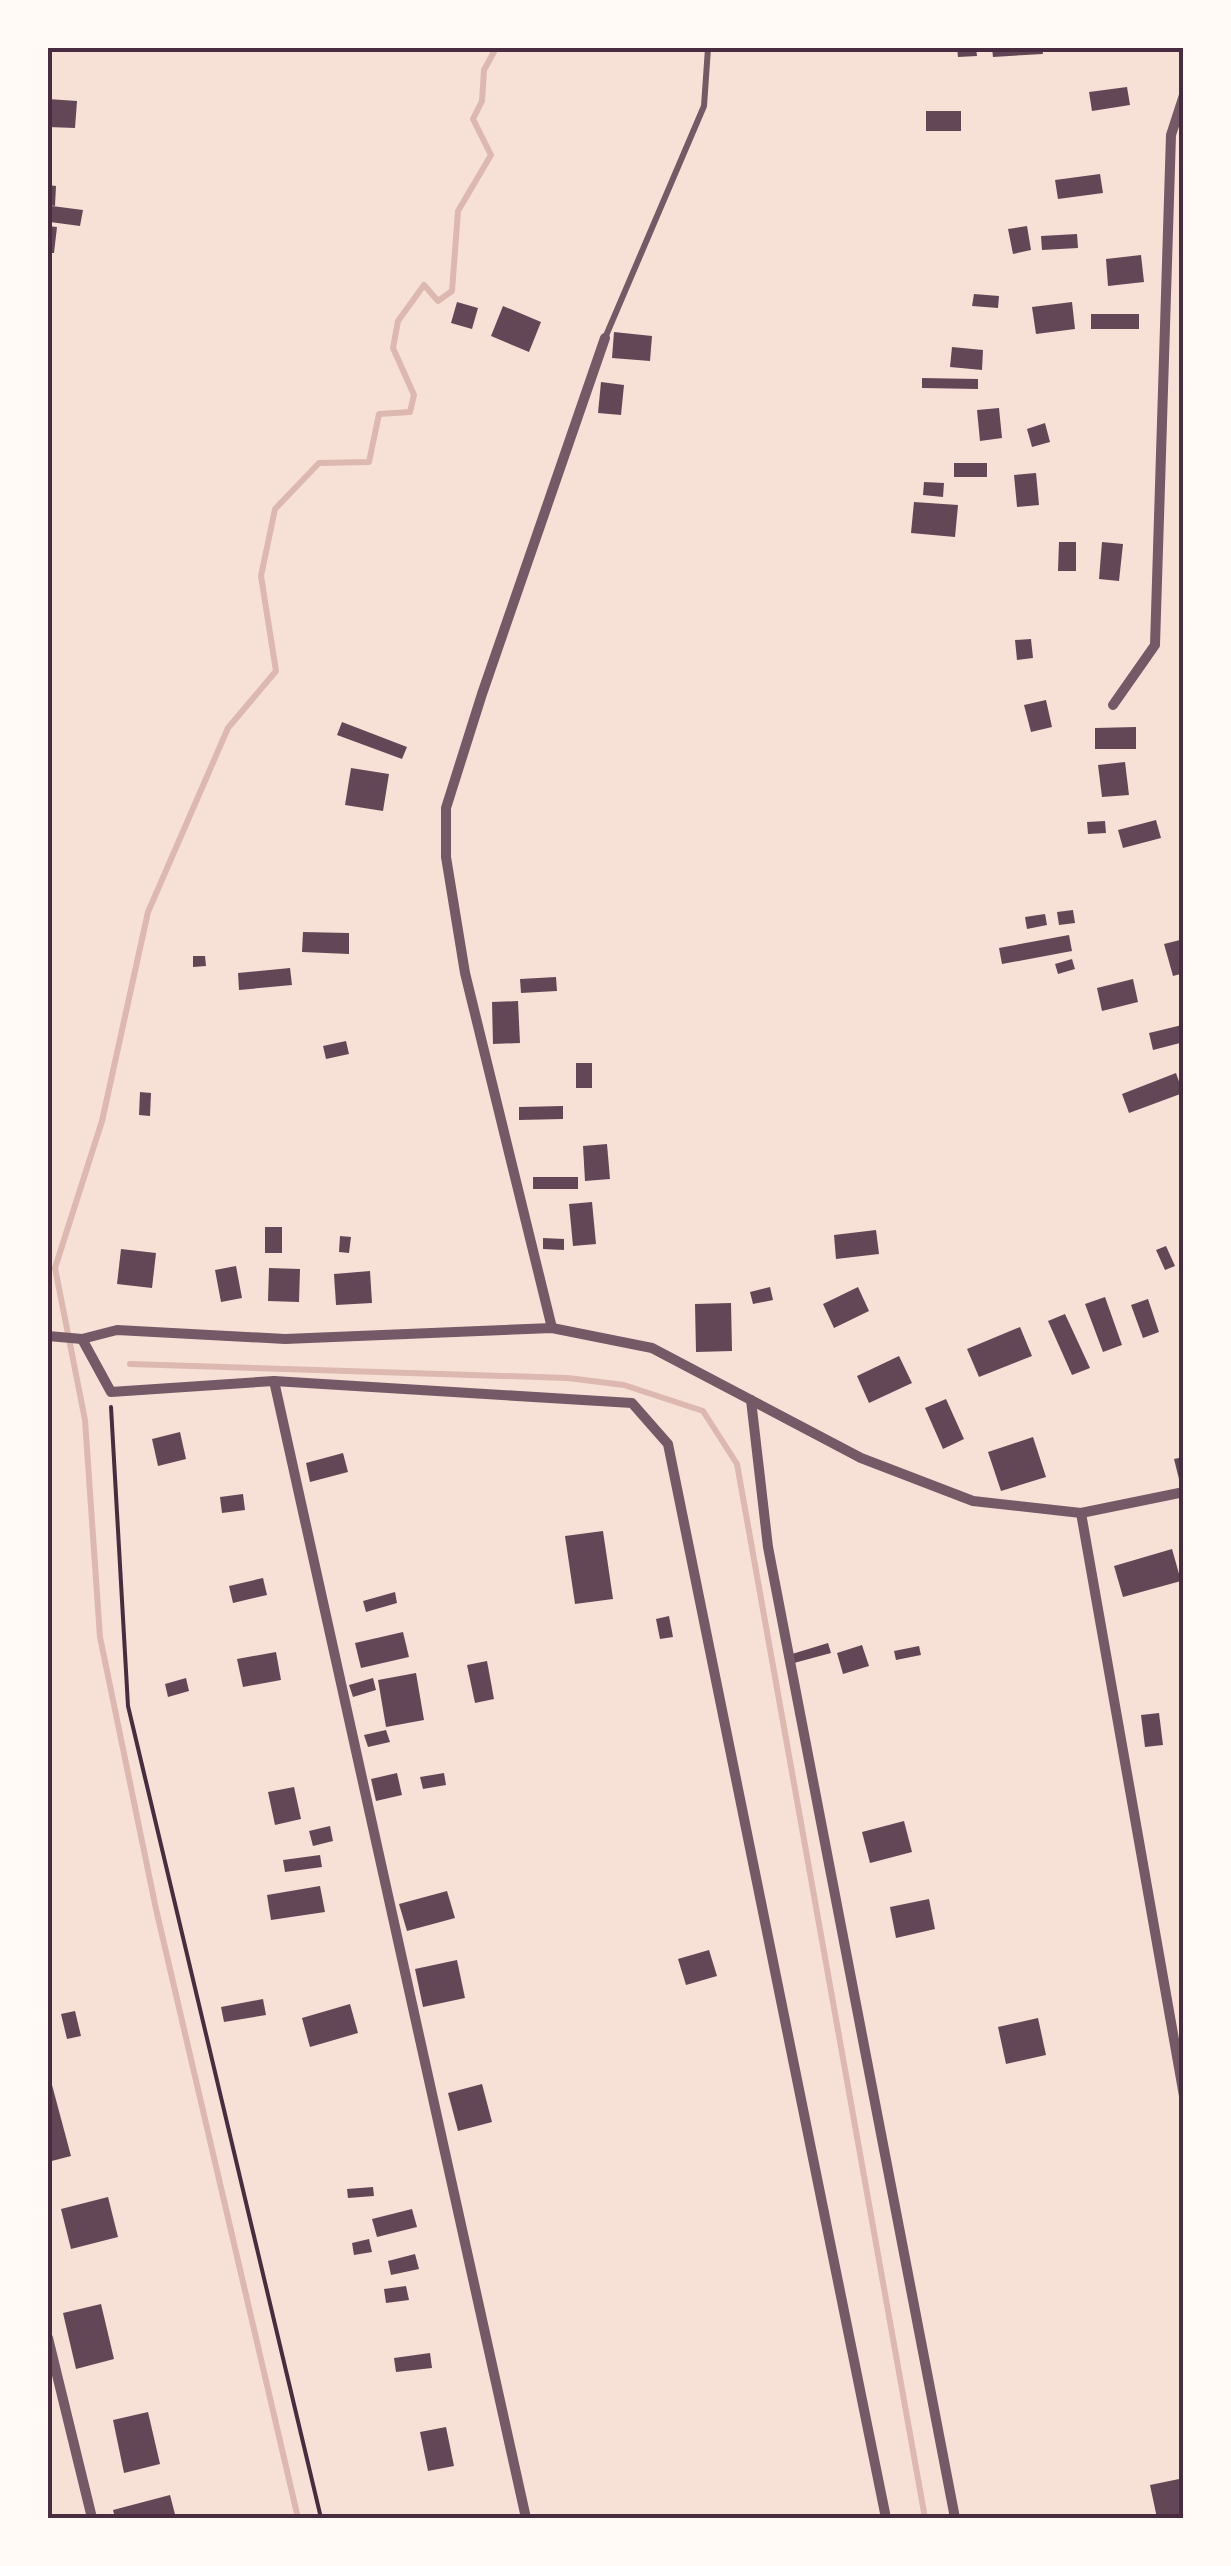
<svg xmlns="http://www.w3.org/2000/svg" width="1231" height="2566" font-family="'Sofia Sans Condensed',sans-serif">
  <style>
    .lines { fill: none; stroke-linecap: round; stroke-linejoin: round }
    .stream { stroke: #dcb8b0; stroke-width: 6 }
    .building { fill: #644757 }
    .path { stroke: #4a2c40; stroke-width: 4 }
    .service { stroke: #755966; stroke-width: 6 }
    .minor { stroke: #755966; stroke-width: 10 }
    .neatline { fill: none; stroke: #4a2c40; stroke-width: 4 }
  </style>
  <rect width="100%" height="100%" fill="#f7e1d7"/>
  <g class="lines">
    <!-- stream -->
    <g class="stream">
      <path d="M130 1364 568 1378 624 1385 703 1411 737 1464 925 2518"/>
      <path d="M298 2518 156 1909 100 1637 85 1420 55 1268 102 1121 148 912 228 728 276 671 261 576 275 509 319 463 369 462 379 414 410 412 414 395 393 348 398 321 424 285 438 301 452 291 458 211 491 155 473 119 482 101 484 70 496 48"/>
    </g>
  </g>
  <!-- building -->
  <g class="building">
    <path d="M957 48H976L977 56 958 57Z"/>
    <path d="M992 48H1042L1043 54 993 57Z"/>
    <path d="M1127 87 1130 105 1092 111 1089 92Z"/>
    <path d="M48 99 77 101 75 128 48 127Z"/>
    <rect x="926" y="111" width="35" height="20"/>
    <path d="M1100 174 1103 193 1058 199 1055 180Z"/>
    <path d="M48 185 56 186 55 206 48 205Z"/>
    <path d="M52 206 83 210 80 226 50 222Z"/>
    <path d="M48 226 57 227 54 253H48Z"/>
    <path d="M1027 226 1031 250 1013 254 1008 229Z"/>
    <path d="M1077 234 1078 248 1042 250 1041 236Z"/>
    <path d="M1141 255 1144 282 1108 286 1106 259Z"/>
    <path d="M974 294 999 296 998 308 972 306Z"/>
    <path d="M457 302 478 308 472 329 451 323Z"/>
    <path d="M1072 302 1075 329 1036 334 1032 307Z"/>
    <path d="M503 306 541 322 529 352 491 336Z"/>
    <rect x="1091" y="314" width="48" height="15"/>
    <path d="M614 332 652 336 650 361 612 358Z"/>
    <path d="M952 347 983 350 982 370 950 367Z"/>
    <path d="M922 378 978 379V389L922 388Z"/>
    <path d="M601 382 624 385 621 415 598 413Z"/>
    <path d="M999 408 1002 438 980 441 977 410Z"/>
    <path d="M1045 423 1050 442 1032 447 1027 429Z"/>
    <rect x="954" y="463" width="33" height="14"/>
    <path d="M1036 473 1039 505 1017 507 1014 475Z"/>
    <path d="M924 482 944 483 943 497 923 495Z"/>
    <path d="M914 502 958 505 955 537 911 533Z"/>
    <path d="M1059 542H1076V571H1058Z"/>
    <path d="M1102 542 1123 544 1119 581 1099 579Z"/>
    <path d="M1031 639 1033 658 1017 660 1015 640Z"/>
    <path d="M1046 700 1052 727 1031 732 1024 705Z"/>
    <path d="M342 722 407 747 402 759 337 735Z"/>
    <path d="M1136 727V749H1095V728Z"/>
    <path d="M1125 762 1129 795 1102 797 1098 765Z"/>
    <path d="M351 768 389 774 383 811 345 805Z"/>
    <path d="M1156 820 1161 838 1123 848 1118 830Z"/>
    <path d="M1105 821 1106 833 1088 834 1087 822Z"/>
    <path d="M1073 910 1075 923 1059 925 1057 912Z"/>
    <path d="M1045 914 1047 925 1027 929 1025 917Z"/>
    <path d="M303 932 349 933V954L302 952Z"/>
    <path d="M1069 935 1072 951 1002 964 999 948Z"/>
    <path d="M1184 939V973L1173 976 1164 944Z"/>
    <path d="M193 956H205L206 966 193 967Z"/>
    <path d="M1072 959 1075 969 1058 974 1055 964Z"/>
    <path d="M290 968 292 985 239 990 238 973Z"/>
    <path d="M556 977 557 991 521 993 520 979Z"/>
    <path d="M1133 979 1138 1002 1102 1011 1097 988Z"/>
    <path d="M518 1001 520 1043 493 1044 492 1002Z"/>
    <path d="M1182 1025 1184 1042 1153 1050 1149 1033Z"/>
    <path d="M346 1041 349 1054 326 1059 323 1046Z"/>
    <rect x="576" y="1063" width="16" height="25"/>
    <path d="M1176 1073 1183 1093 1129 1113 1122 1094Z"/>
    <path d="M140 1092 151 1093 150 1116 139 1115Z"/>
    <path d="M563 1106V1119L519 1120V1107Z"/>
    <path d="M607 1144 610 1179 585 1181 583 1146Z"/>
    <rect x="533" y="1177" width="45" height="12"/>
    <path d="M592 1202 596 1244 573 1246 569 1204Z"/>
    <rect x="265" y="1227" width="17" height="26"/>
    <path d="M876 1230 879 1254 836 1259 834 1235Z"/>
    <path d="M340 1236 351 1237 349 1253 339 1252Z"/>
    <path d="M543 1238 564 1239V1250L543 1249Z"/>
    <path d="M1166 1246 1175 1266 1165 1270 1156 1250Z"/>
    <path d="M121 1249 156 1253 152 1288 117 1284Z"/>
    <path d="M236 1266 242 1298 221 1302 215 1270Z"/>
    <path d="M269 1268 300 1269 299 1302 268 1301Z"/>
    <path d="M370 1271 372 1303 336 1305 334 1274Z"/>
    <path d="M770 1287 773 1300 753 1304 750 1292Z"/>
    <path d="M858 1287 869 1311 834 1328 823 1304Z"/>
    <path d="M1105 1297 1122 1345 1103 1352 1085 1304Z"/>
    <path d="M1148 1299 1159 1332 1143 1338 1131 1305Z"/>
    <path d="M731 1303 732 1351 696 1352 695 1304Z"/>
    <path d="M1065 1314 1090 1368 1072 1375 1048 1321Z"/>
    <path d="M1020 1327 1032 1356 979 1377 967 1349Z"/>
    <path d="M899 1356 912 1383 869 1403 857 1376Z"/>
    <path d="M946 1399 964 1439 943 1449 925 1408Z"/>
    <path d="M180 1432 186 1459 158 1466 152 1439Z"/>
    <path d="M1033 1437 1046 1477 1001 1491 988 1452Z"/>
    <path d="M343 1453 348 1472 310 1482 306 1463Z"/>
    <path d="M1184 1457V1478L1179 1479 1174 1459Z"/>
    <path d="M243 1494 245 1510 222 1513 220 1497Z"/>
    <path d="M603 1531 613 1599 575 1604 565 1536Z"/>
    <path d="M1172 1549 1181 1581 1123 1597 1114 1566Z"/>
    <path d="M263 1578 267 1595 233 1603 229 1586Z"/>
    <path d="M395 1592 397 1603 366 1612 363 1601Z"/>
    <path d="M669 1616 673 1637 660 1639 656 1619Z"/>
    <path d="M403 1632 409 1657 361 1668 355 1643Z"/>
    <path d="M828 1643 831 1653 794 1663 792 1654Z"/>
    <path d="M862 1645 869 1666 843 1674 837 1653Z"/>
    <path d="M919 1646 921 1655 896 1660 894 1651Z"/>
    <path d="M276 1652 281 1680 243 1687 237 1659Z"/>
    <path d="M487 1661 494 1699 475 1703 467 1665Z"/>
    <path d="M416 1673 424 1720 386 1727 378 1680Z"/>
    <path d="M186 1678 189 1691 168 1697 165 1684Z"/>
    <path d="M373 1678 376 1690 353 1697 349 1685Z"/>
    <path d="M1159 1713 1163 1745 1145 1747 1141 1715Z"/>
    <path d="M386 1730 390 1742 368 1747 364 1735Z"/>
    <path d="M397 1773 402 1795 376 1801 371 1779Z"/>
    <path d="M444 1773 446 1785 423 1789 420 1777Z"/>
    <path d="M294 1787 301 1819 275 1825 268 1792Z"/>
    <path d="M904 1821 912 1852 870 1863 862 1832Z"/>
    <path d="M330 1826 333 1841 313 1846 309 1831Z"/>
    <path d="M320 1855 322 1867 285 1872 283 1860Z"/>
    <path d="M320 1886 325 1912 271 1920 267 1895Z"/>
    <path d="M447 1891 455 1918 407 1931 399 1904Z"/>
    <path d="M929 1899 935 1929 896 1938 890 1907Z"/>
    <path d="M709 1950 717 1976 686 1985 678 1959Z"/>
    <path d="M457 1960 465 1998 423 2007 415 1969Z"/>
    <path d="M263 1999 266 2015 224 2022 221 2007Z"/>
    <path d="M350 2004 358 2033 310 2047 302 2018Z"/>
    <path d="M75 2011 81 2036 67 2039 61 2014Z"/>
    <path d="M1038 2018 1046 2055 1006 2064 998 2027Z"/>
    <path d="M48 2070 71 2156 48 2162Z"/>
    <path d="M482 2084 492 2122 458 2131 448 2093Z"/>
    <path d="M373 2187 374 2196 348 2198 347 2189Z"/>
    <path d="M108 2197 118 2237 71 2249 61 2209Z"/>
    <path d="M412 2209 417 2227 377 2237 372 2219Z"/>
    <path d="M369 2239 372 2252 354 2255 352 2243Z"/>
    <path d="M415 2254 419 2269 391 2275 388 2261Z"/>
    <path d="M406 2286 409 2300 386 2303 384 2289Z"/>
    <path d="M101 2304 114 2359 76 2369 63 2313Z"/>
    <path d="M430 2353 432 2368 396 2372 394 2358Z"/>
    <path d="M148 2412 160 2464 124 2473 113 2420Z"/>
    <path d="M446 2427 454 2466 428 2471 420 2432Z"/>
    <path d="M1184 2478V2518H1157L1150 2485Z"/>
    <path d="M170 2495 176 2518H115L113 2510Z"/>
  </g>
  <g class="lines">
    <!-- path -->
    <path class="path" d="M111 1407 128 1706 321 2518"/>
    <!-- service -->
    <path class="service" d="M605 338 704 106 708 48"/>
    <!-- minor -->
    <g class="minor">
      <path d="M1113 705 1155 645 1171 135 1184 95"/>
      <path d="M552 1328 465 973 446 857V808L482 694 605 338"/>
      <path d="M48 1336 82 1339 117 1330 285 1339 552 1328 652 1348 861 1458 973 1501 1081 1513 1184 1492"/>
      <path d="M82 1339 111 1392 274 1381 632 1403 668 1444 886 2518"/>
      <path d="M274 1381 526 2518"/>
      <path d="M751 1400 768 1547 955 2518"/>
      <path d="M1081 1513 1184 2096"/>
      <path d="M48 2338 92 2518"/>
    </g>
  </g>
  <!-- border -->
  <rect width="1231" height="2566" fill="none" stroke="#fffaf5" stroke-width="100"/>
  <rect x="50" y="50" width="1131" height="2466" class="neatline"/>
</svg>
